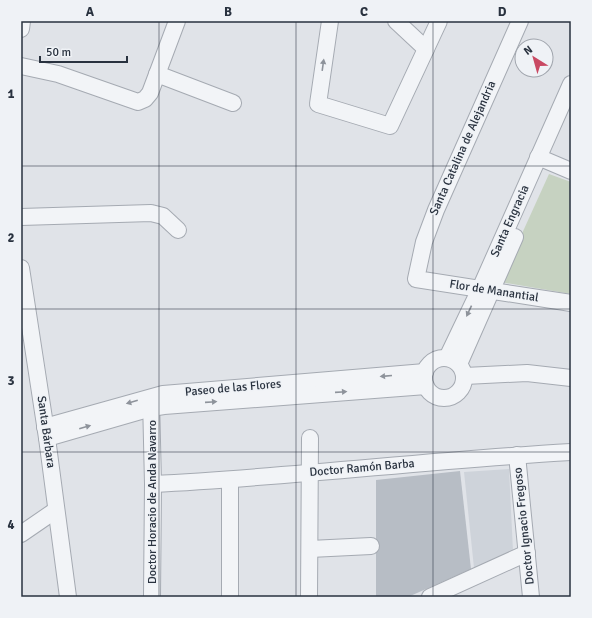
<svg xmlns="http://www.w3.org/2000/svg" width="592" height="618" font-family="Signika,sans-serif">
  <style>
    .built { fill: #ced3da }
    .green { fill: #c6d2c1 }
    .building { fill: #b7bdc5 }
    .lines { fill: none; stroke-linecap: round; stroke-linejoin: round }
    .minor-casing { stroke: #a5aab2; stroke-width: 18 }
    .minor { stroke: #f2f4f7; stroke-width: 16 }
    .oneway { fill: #8e939b }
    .grid { fill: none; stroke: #29323f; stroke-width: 1; stroke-opacity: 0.55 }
    .labels { text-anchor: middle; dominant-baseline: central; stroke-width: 3; stroke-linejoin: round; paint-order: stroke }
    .street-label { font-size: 12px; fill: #29323f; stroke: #eff2f6 }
    .neatline { fill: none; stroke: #29323f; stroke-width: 1.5 }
    .grid-label { font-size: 13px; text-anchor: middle; font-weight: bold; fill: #29323f }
  </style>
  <rect width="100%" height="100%" fill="#e0e3e8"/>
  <!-- built -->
  <path class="built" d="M509 469 513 551 474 568 464 472Z"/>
  <!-- green -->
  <path class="green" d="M549 174 571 182V294L500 282Z"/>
  <!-- building -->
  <path class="building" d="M460 471 471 569 408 597H376V480Z"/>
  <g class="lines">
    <!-- minor casing -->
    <g class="minor-casing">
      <g id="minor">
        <path d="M330 21 318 104 390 126 439 21"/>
        <path d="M396 21 426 49"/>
        <path d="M520 21 436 210 424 242 416 279 571 303"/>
        <path d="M21 29 22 21"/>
        <path d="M21 66 58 74 138 102 145 99 150 93 177 21"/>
        <path d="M157 74 233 103"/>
        <path d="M538 157 571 171"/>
        <path d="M21 217 151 213 163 216 178 230"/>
        <path d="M21 268 47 438 68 597"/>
        <circle cx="444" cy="378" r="20"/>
        <path d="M447 358 480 289 571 84"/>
        <path d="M459 364 515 237"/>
        <path d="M465 376 527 373 571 378"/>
        <path d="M151 399 153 484 152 597"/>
        <path d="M45 427 163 394 425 372"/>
        <path d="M47 438 151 408 164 406 426 386"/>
        <path d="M517 455 531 597"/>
        <path d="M230 480V597"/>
        <path d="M153 484C293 477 432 460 571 452"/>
        <path d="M21 534 56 510"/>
        <path d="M310 549 371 546"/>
        <path d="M309 597 310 438"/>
        <path d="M430 597 527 553"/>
      </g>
    </g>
    <!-- minor -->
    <use href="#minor" class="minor"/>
  </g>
  <!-- one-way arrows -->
  <defs><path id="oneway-solid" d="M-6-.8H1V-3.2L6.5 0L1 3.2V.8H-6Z"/></defs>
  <g class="oneway">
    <use href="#oneway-solid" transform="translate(323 65) rotate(-82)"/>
    <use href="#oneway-solid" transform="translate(469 311) rotate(115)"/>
    <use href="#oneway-solid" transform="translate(386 376) rotate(175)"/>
    <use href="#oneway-solid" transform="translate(341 392) rotate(-4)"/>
    <use href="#oneway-solid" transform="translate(132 402) rotate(164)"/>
    <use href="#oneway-solid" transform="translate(211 402) rotate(-4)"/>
    <use href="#oneway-solid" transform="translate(85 427) rotate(-16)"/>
  </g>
  <!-- grid -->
  <path class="grid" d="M159 21V597M296 21V597M433 21V597M21 166H571M21 309H571M21 452H571"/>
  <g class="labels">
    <!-- street labels -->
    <g class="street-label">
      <text transform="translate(463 148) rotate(-66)">Santa Catalina de Alejandria</text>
      <text transform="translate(510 221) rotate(-66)">Santa Engracia</text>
      <text transform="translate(494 291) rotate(9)">Flor de Manantial</text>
      <text transform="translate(233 388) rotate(-5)">Paseo de las Flores</text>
      <text transform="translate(46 432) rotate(82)">Santa Bárbara</text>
      <text transform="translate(362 468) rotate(-5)">Doctor Ramón Barba</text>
      <text transform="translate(152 502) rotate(-90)">Doctor Horacio de Anda Navarro</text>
      <text transform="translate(524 526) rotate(-96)">Doctor Ignacio Fregoso</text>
    </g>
  </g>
  <!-- border -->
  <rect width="592" height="618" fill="none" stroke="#eff2f6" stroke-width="44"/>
  <!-- north arrow -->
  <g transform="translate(534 58) rotate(323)"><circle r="19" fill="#eff2f6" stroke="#a0a5ad"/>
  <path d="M0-3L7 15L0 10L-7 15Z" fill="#c94963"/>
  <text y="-6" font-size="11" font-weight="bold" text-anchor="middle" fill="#29323f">N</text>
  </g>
  <!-- scale -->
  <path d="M40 56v6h87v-6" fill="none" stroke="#29323f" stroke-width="2"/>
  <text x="46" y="56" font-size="12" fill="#29323f" stroke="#eff2f6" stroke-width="3" paint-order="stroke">50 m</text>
  <rect x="22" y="22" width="548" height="574" class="neatline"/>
  <g class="grid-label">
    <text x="90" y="16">A</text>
    <text x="228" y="16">B</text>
    <text x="364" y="16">C</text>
    <text x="502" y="16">D</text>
    <text x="11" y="98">1</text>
    <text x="11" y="242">2</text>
    <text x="11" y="385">3</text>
    <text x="11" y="529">4</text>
  </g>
</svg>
